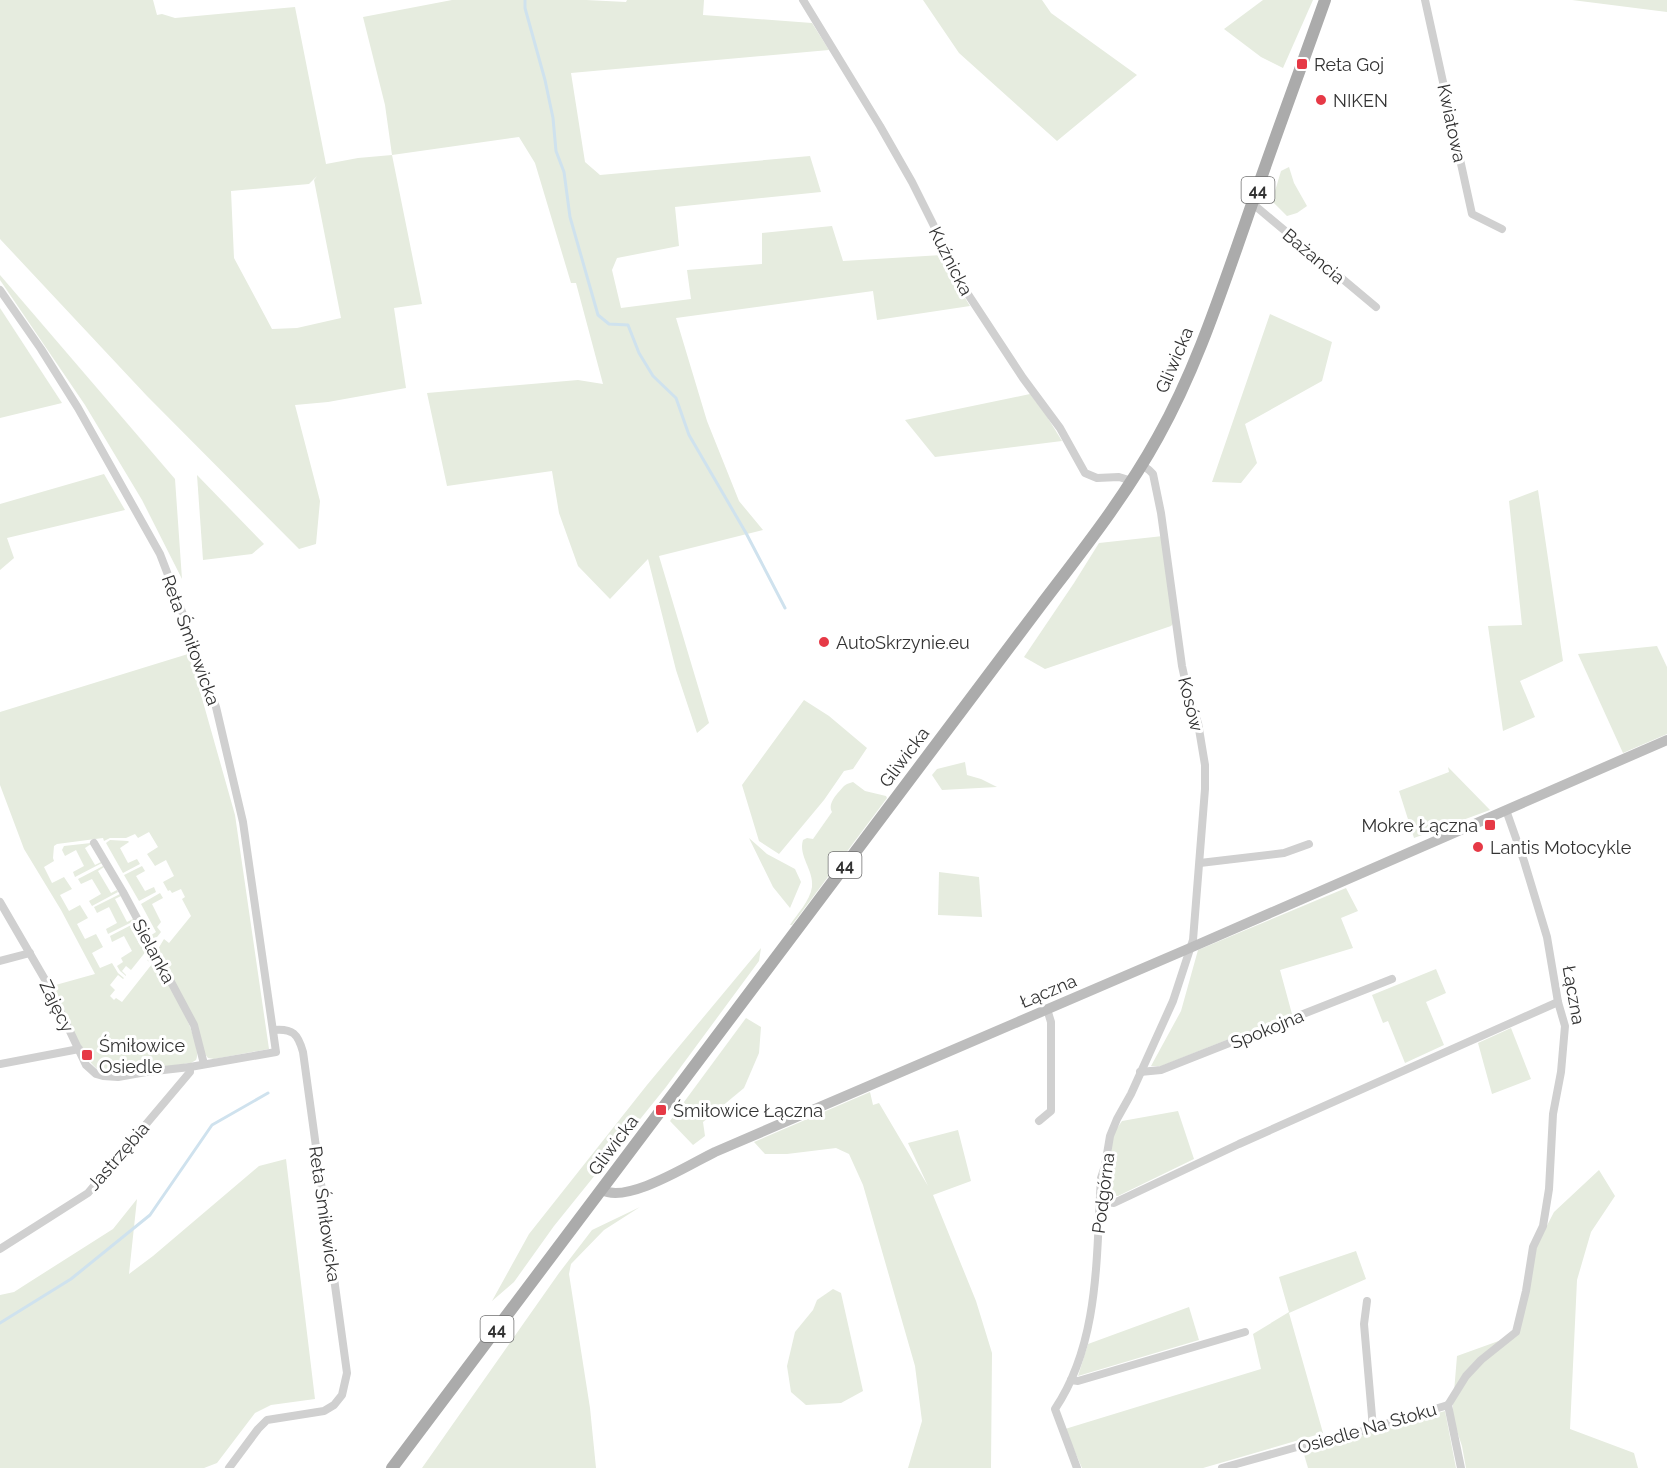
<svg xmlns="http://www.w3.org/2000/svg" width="1667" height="1468" font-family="Raleway,sans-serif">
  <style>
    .green { fill: #e6ecdf; fill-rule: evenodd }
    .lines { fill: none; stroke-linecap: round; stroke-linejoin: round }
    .stream { stroke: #cfe2ee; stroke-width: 3 }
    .street { stroke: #d0d0d0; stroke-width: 8 }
    .secondary { stroke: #bdbdbd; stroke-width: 10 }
    .primary { stroke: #ababab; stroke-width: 12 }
    .poi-dot { fill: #e63946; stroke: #fff; stroke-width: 2 }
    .labels { text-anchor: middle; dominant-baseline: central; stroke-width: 6; stroke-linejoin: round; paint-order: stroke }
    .shield { fill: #fff; stroke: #707070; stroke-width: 1.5 }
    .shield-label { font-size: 16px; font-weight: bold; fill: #333 }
    .poi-label { font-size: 18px; fill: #333; stroke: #fff; text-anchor: start }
    .street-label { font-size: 18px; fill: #333; stroke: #fff }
  </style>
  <rect width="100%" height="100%" fill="#fff"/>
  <!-- green -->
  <g class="green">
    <path d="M0 0H153L157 15 162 14 175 18 295 7 326 164 358 158 392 155 385 105 363 17 452 0H586L626 2 627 0H704L703 15 812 23 829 50 571 73 585 162 600 175 810 156 821 192 675 207 679 246 617 258 612 270 621 308 691 299 687 270 762 264V233L832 226 843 261 942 255 951 275 970 306 877 320 873 291 676 318 707 421 739 501 763 530 659 556 709 723 697 733 676 670 648 559 610 599 578 566 559 513 552 471 447 486 427 393 578 380 603 384 576 283H571L535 163 519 137 392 155 422 304 394 308 406 388 328 402 295 405 320 501 316 544 299 549 147 396 0 239ZM317 176 314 180 341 318 297 328 272 329 234 258 231 191 309 184Z"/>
    <path d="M923 0H1042L1051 13 1137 75 1057 141 959 53Z"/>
    <path d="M1263 0H1313L1283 68 1261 57 1224 29Z"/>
    <path d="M1572 0H1667V12Z"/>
    <path d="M1289 167 1294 183 1307 206 1297 213 1287 216 1272 201 1281 171Z"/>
    <path d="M0 275 175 479 182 579 142 500 85 405 0 280Z"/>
    <path d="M0 308 62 403 0 418Z"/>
    <path d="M1270 314 1332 342 1322 381 1245 424 1257 463 1241 483 1212 482Z"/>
    <path d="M1030 394 1046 415 1062 441 935 457 905 420Z"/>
    <path d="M104 474 125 510 7 538 14 558 0 570V504Z"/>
    <path d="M197 475 264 544 252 554 203 560Z"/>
    <path d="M1538 490 1563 661 1520 681 1535 717 1503 731 1488 626 1522 625 1509 501Z"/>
    <path d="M1163 536 1177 619 1171 626 1045 669 1024 657 1074 583 1099 543Z"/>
    <path d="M1657 646 1667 667V734L1623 753 1578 654Z"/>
    <path d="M188 654 194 670 235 815 269 1049 214 1059 208 1058 205 1054 158 949 164 939 169 943 191 916 182 899 185 897 181 889 172 893 170 890 168 891 163 882 174 876 166 860 155 866 147 854 158 847 149 832 138 838 135 834 126 838H110L104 841 103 838 57 844 54 846 53 858 54 861 44 867 52 883 64 877 72 889 60 895 69 911 80 905 88 918 77 924 85 939 96 934 103 947 92 953 100 968 112 963 118 973 124 978 123 979 118 975 110 985 115 990 110 996 114 1000 116 998 122 1002 152 964 147 960 151 958 154 959C165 973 204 1044 196 1060L191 1063C174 1065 110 1077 99 1070 84 1063 60 1003 52 986L95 974 61 910 24 849 0 785V712Z"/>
    <path d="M804 700 829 716 867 748 853 769 844 771 824 800 779 854 759 841 742 785Z"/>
    <path d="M965 762 967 775 981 779 997 787 942 790 932 775 937 769Z"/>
    <path d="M1448 767 1490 810 1414 838 1399 791 1449 772Z"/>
    <path d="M853 782 865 791 886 796 887 798 792 925H790C797 914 810 901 812 887 814 870 798 856 803 840L807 838 813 839 832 812C827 803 838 793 844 786L847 784Z"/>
    <path d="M749 838 767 854 795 869 801 882 790 908 773 887Z"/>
    <path d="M110 840 128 841 129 842 120 848 128 863 137 859 140 864 123 873 106 843Z"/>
    <path d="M91 843V844L85 848 95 865 101 862 102 863 75 877 73 872 84 866 76 850 65 856 62 850 64 846Z"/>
    <path d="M103 866 104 867 98 871 111 893 117 890 118 892 92 906 89 901 101 894 92 879 81 884 78 879Z"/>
    <path d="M142 866 145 871 136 876 145 891 154 887 156 892 139 901 124 875Z"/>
    <path d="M939 872 979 877 982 917 938 915Z"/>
    <path d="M1346 888 1358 911 1341 918 1353 948 1280 970 1292 1014 1161 1066H1151L1181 1011 1198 950Z"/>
    <path d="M160 893 163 898 152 904 161 922 157 927 161 932 157 937 153 938 150 936 156 932 141 904Z"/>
    <path d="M120 894 121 896 115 899 127 922 133 919 134 921 108 934 106 929 117 923 109 907 97 913 94 907Z"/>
    <path d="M135 923 130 927 141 947 146 944 147 950 131 970 126 966 122 971 126 975V976L120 971 117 966 123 962 121 958 132 951 124 936 112 942 110 936Z"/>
    <path d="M761 948 759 961 666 1087 554 1226 514 1282 492 1301 529 1234 647 1085Z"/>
    <path d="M1436 969 1446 993 1426 1002 1444 1045 1405 1063 1388 1021 1383 1023 1372 995Z"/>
    <path d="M746 1018 761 1027 759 1053 744 1088 703 1122 705 1136 693 1145 670 1121Z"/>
    <path d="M1511 1028 1531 1079 1492 1094 1478 1043Z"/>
    <path d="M870 1092 873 1105 879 1103 928 1186 908 1143 958 1130 971 1181 933 1195 976 1301 992 1353 991 1468H908L922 1421 915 1366 863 1185 849 1154 836 1148 787 1154H765L754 1142Z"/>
    <path d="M1178 1111 1194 1159 1118 1196H1107L1113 1134 1122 1121Z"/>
    <path d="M286 1159 315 1399 271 1405 255 1413 217 1463 204 1468H0V1295L14 1292 28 1283 113 1229 137 1199 129 1274 153 1256 259 1166Z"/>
    <path d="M1599 1170 1615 1196 1591 1232 1577 1280 1570 1429 1634 1453 1638 1468H1466L1462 1446 1452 1416 1457 1356 1518 1334 1527 1264 1554 1212Z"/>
    <path d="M640 1207 604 1230 571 1264 569 1274 590 1408 596 1468H422L559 1273 592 1230Z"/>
    <path d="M1356 1251 1366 1279 1289 1313 1323 1433 1203 1468H1082L1065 1429 1261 1369 1253 1334 1289 1312 1279 1277Z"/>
    <path d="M833 1289 841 1293 863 1391 841 1403 806 1405 791 1392 787 1366 795 1332 813 1310 817 1300Z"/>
    <path d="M1189 1307 1199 1340 1078 1376 1088 1344Z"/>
    <path d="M1445 1411 1456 1468H1308L1303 1451Z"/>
  </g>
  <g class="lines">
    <!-- stream -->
    <g class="stream">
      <path d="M525 0V8L545 80 553 118 556 151 564 172 570 217 598 315 609 324 628 325 639 353 653 376 676 398 689 435 746 533 785 608"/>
      <path d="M0 1323 71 1279 150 1215 212 1125 268 1093"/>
    </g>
    <!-- street -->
    <g class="street">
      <path d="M803 0 880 126 912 182 944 246 948 261 954 273 1023 378 1060 428 1085 473 1097 478 1119 477 1132 481"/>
      <path d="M1425 0 1472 214 1502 229"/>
      <path d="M1253 204 1376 307"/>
      <path d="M0 290 41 349 78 408 160 554 180 606 216 707 243 822 276 1052 190 1067 146 1072 118 1077 103 1076 96 1074 86 1065 47 983 0 902"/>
      <path d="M94 843 123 892 194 1025 204 1064"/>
      <path d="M1200 863 1284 853 1309 844"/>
      <path d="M0 961 30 953"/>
      <path d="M0 1064 79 1049"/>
      <path d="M1140 1072 1161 1070 1392 979"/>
      <path d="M1039 1121 1051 1111V1022L1047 1009"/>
      <path d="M1100 1201 1114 1203 1239 1144 1558 1002"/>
      <path d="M0 1249 88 1193 190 1072V1067"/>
      <path d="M1367 1301 1364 1324 1373 1428"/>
      <path d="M1071 1380 1078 1381 1245 1332"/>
      <path d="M1448 1405 1461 1468"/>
      <path d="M229 1468 258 1429 267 1420 324 1411 334 1405 342 1395 347 1373 303 1052C298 1034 293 1028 273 1030"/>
      <path d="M1077 1468 1055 1409C1100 1342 1096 1256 1101 1178L1105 1166 1110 1136 1117 1119 1131 1094 1173 1001 1193 940 1205 789V765L1198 723 1189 698 1182 666 1161 513 1153 474 1149 470 1142 465"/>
      <path d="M1222 1468 1297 1447 1346 1436 1448 1405 1466 1376 1481 1360 1516 1332 1526 1291 1533 1247 1543 1226 1549 1189 1553 1114 1561 1072 1565 1026 1558 1002 1547 937 1524 861 1506 810"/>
    </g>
    <!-- secondary -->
    <path class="secondary" d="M602 1190C628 1204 690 1164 715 1152L1190 948 1667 740"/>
    <!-- primary -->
    <path class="primary" d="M392 1468 1041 605C1082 551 1125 497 1158 437 1195 371 1219 298 1244 227 1270 151 1298 76 1325 0"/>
  </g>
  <!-- markers -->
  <g class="poi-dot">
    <rect x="1296" y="58" width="12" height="12" rx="3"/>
    <circle cx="1321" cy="100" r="6"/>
    <circle cx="824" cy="642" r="6"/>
    <rect x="1484" y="819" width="12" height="12" rx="3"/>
    <circle cx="1478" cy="847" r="6"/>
    <rect x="81" y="1049" width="12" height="12" rx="3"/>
    <rect x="655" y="1104" width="12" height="12" rx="3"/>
  </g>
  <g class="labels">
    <!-- shield labels -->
    <g class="shield">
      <rect x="1241.5" y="177" width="33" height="26" rx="4.5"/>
      <rect x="828.5" y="852" width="33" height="26" rx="4.5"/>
      <rect x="480.5" y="1316" width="33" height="26" rx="4.5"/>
    </g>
    <g class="shield-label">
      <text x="1258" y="190">44</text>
      <text x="845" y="865">44</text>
      <text x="497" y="1329">44</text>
    </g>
    <!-- poi labels -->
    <g class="poi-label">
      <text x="1314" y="64">Reta Goj</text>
      <text x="1333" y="100">NIKEN</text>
      <text x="836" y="642">AutoSkrzynie.eu</text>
      <text x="1478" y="825" text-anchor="end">Mokre Łączna</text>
      <text x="1490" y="847">Lantis Motocykle</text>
      <text x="99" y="1045">Śmiłowice<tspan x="99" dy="21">Osiedle</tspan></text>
      <text x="673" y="1110">Śmiłowice Łączna</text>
    </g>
    <!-- street labels -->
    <g class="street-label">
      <text transform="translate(1452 123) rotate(78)">Kwiatowa</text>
      <text transform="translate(1314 256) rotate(40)">Bażancia</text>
      <text transform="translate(951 261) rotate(63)">Kuźnicka</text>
      <text transform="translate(1174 360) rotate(-67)">Gliwicka</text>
      <text transform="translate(191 640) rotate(70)">Reta Śmiłowicka</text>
      <text transform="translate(1191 704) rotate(76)">Kosów</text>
      <text transform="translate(904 757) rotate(-53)">Gliwicka</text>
      <text transform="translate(154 951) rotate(62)">Sielanka</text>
      <text transform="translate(1048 991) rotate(-23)">Łączna</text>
      <text transform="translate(1574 995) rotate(80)">Łączna</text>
      <text transform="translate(57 1006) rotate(64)">Zajęcy</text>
      <text transform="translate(1267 1029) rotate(-22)">Spokojna</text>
      <text transform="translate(613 1145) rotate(-53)">Gliwicka</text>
      <text transform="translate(118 1156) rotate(-49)">Jastrzębia</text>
      <text transform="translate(1103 1193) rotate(-83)">Podgórna</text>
      <text transform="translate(325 1214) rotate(82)">Reta Śmiłowicka</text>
      <text transform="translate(1367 1428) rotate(-16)">Osiedle Na Stoku</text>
    </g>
  </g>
</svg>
